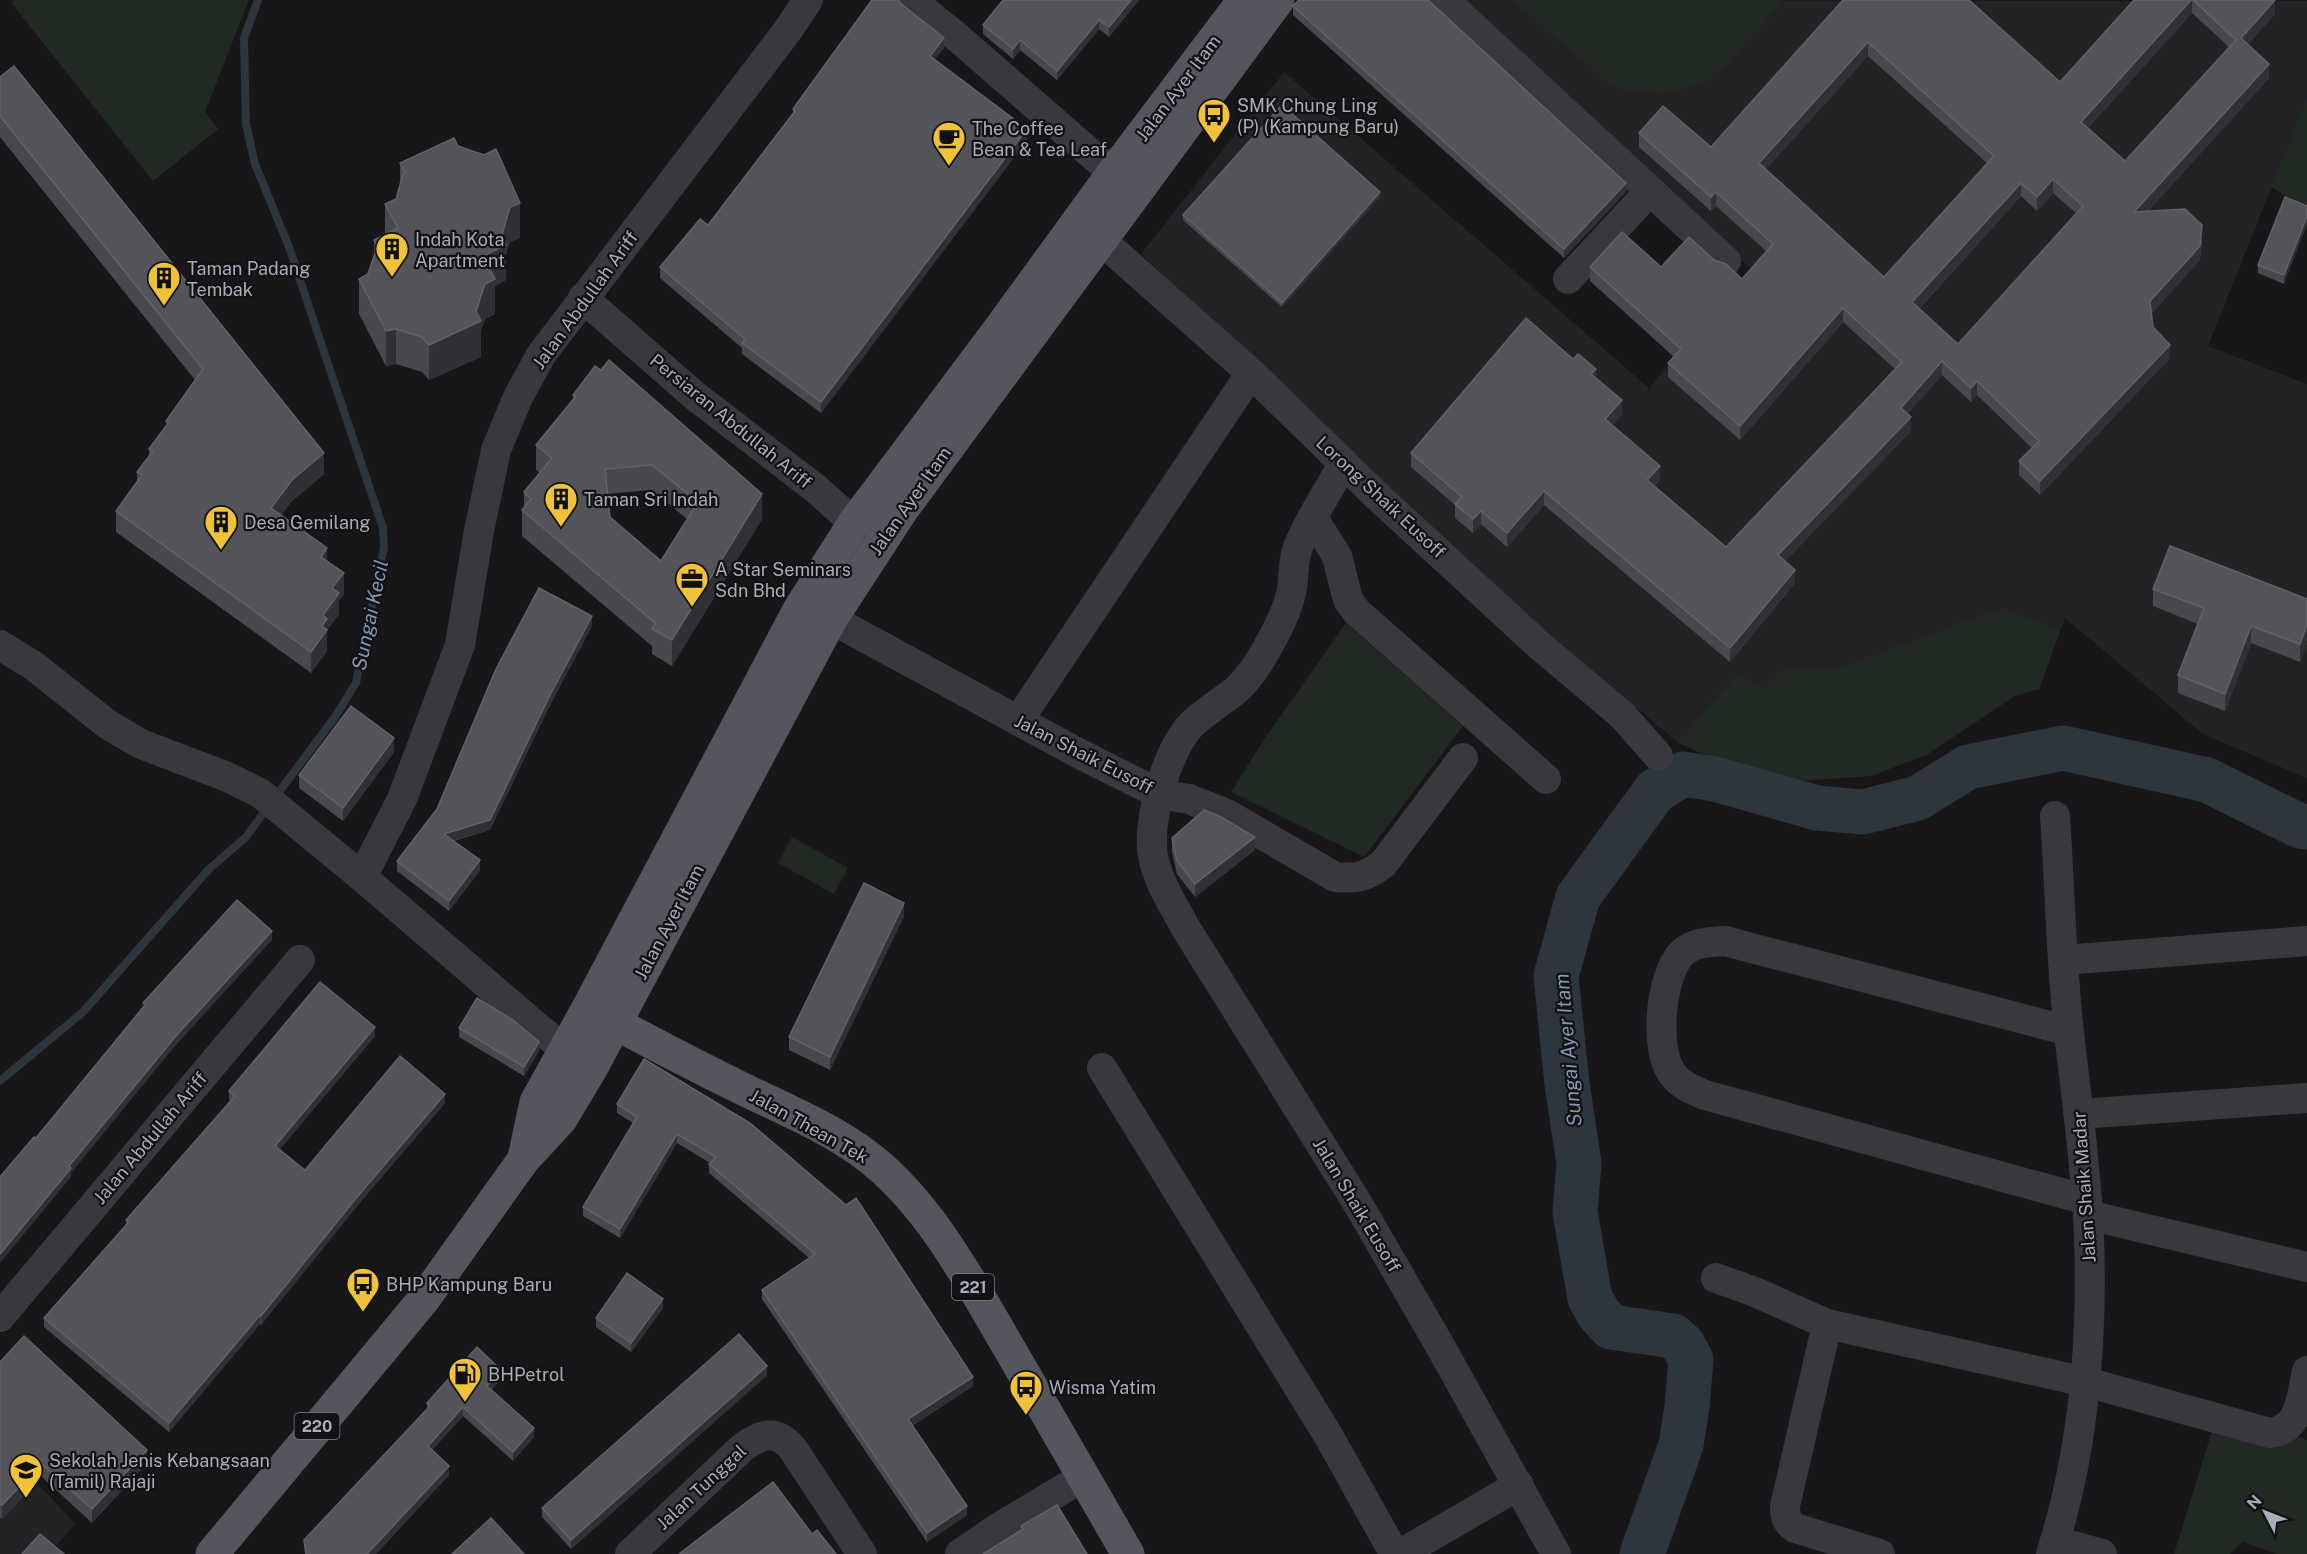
<svg xmlns="http://www.w3.org/2000/svg" width="2307" height="1554" font-family="'Public Sans',sans-serif">
  <style>
    .built { fill: #232326 }
    .green { fill: #212923 }
    .lines { fill: none; stroke-linecap: round; stroke-linejoin: round }
    .stream { stroke: #2d353d; stroke-width: 8 }
    .river { stroke: #2d353d; stroke-width: 45 }
    .street { stroke: #38383e; stroke-width: 30 }
    .primary { stroke: #54555d; stroke-width: 33 }
    .wall { fill: #48494e; fill-rule: evenodd }
    .shaded-wall { fill: #303134 }
    .building { fill: #53545a; stroke: #606268; stroke-width: 1.5; fill-rule: evenodd }
    .labels { text-anchor: middle; dominant-baseline: central; stroke-width: 4.5; stroke-linejoin: round; paint-order: stroke }
    .shield { fill: #121214; stroke: #7c7e88; stroke-width: 1.5 }
    .shield-label { font-size: 16px; font-weight: bold; fill: #a9adb9 }
    .street-label { font-size: 18px; fill: #a9adb9; stroke: #121214 }
    .poi-label { font-size: 18px; fill: #a9adb9; stroke: #121214; text-anchor: start }
    .water-label { font-size: 20px; font-style: italic; fill: #8197b3; stroke: #121214 }
  </style>
  <rect width="100%" height="100%" fill="#171719"/>
  <!-- built -->
  <g class="built">
    <path d="M1457 0 2307 1V98L2208 346 2307 384V778L2203 734 2065 618 2039 689 2015 696 1928 754 1871 776 1798 781 1764 775 1728 766 1677 742 1503 595 1141 254 1284 72 1649 388 1751 269Z"/>
    <path d="M0 1447 29 1474 75 1524 49 1554H0Z"/>
  </g>
  <!-- green -->
  <g class="green">
    <path d="M14 0H249L205 112 218 129 153 181 17 10 11 2Z"/>
    <path d="M1512 0H1784L1724 68 1701 84 1674 92 1659 94 1645 93 1613 87Z"/>
    <path d="M2307 98V209L2271 187Z"/>
    <path d="M2002 608 2060 630 2039 689 2015 696 1928 754 1871 776 1798 781 1764 775 1728 766 1677 742 1739 673 1763 691 1783 667H1841Z"/>
    <path d="M1346 623 1463 726 1364 857 1231 792 1265 738Z"/>
    <path d="M792 837 848 868 834 894 778 863Z"/>
    <path d="M2213 1428 2274 1441 2298 1437 2307 1440V1554H2277L2243 1542 2230 1554H2174Z"/>
  </g>
  <g class="lines">
    <!-- stream -->
    <g class="stream">
      <path d="M258 0 244 38 246 124 255 164 289 247 383 528 384 548 356 683 335 717 276 796"/>
      <path d="M0 1081 83 1012 208 870 246 837 267 808"/>
    </g>
    <!-- river -->
    <path class="river" d="M1642 1554 1681 1445 1687 1407 1691 1360 1683 1345 1673 1336 1611 1327 1599 1314 1590 1298 1575 1212 1579 1163 1567 1084 1556 976 1578 897 1655 791 1683 774 1715 779 1817 808 1863 812 1918 798 1968 767 2063 748 2207 780 2300 826 2307 827"/>
    <!-- street -->
    <g class="street">
      <path d="M911 0 957 37 1113 173"/>
      <path d="M1444 0 1726 261"/>
      <path d="M1101 240 1251 373 1376 495 1539 645 1623 716 1658 756"/>
      <path d="M1568 279 1649 192"/>
      <path d="M583 298 695 396 815 488 854 523 874 536"/>
      <path d="M1344 463C1328 491 1310 518 1298 547 1293 560 1294 574 1292 588 1289 607 1279 627 1270 643 1261 660 1250 678 1235 691 1221 702 1205 712 1192 724 1166 750 1145 826 1154 861 1160 885 1174 906 1185 927L1358 1204 1439 1344 1556 1554"/>
      <path d="M1313 518 1337 556 1348 600 1357 612 1546 779"/>
      <path d="M831 619 1078 753 1160 794 1189 799 1227 814 1335 877C1358 879 1365 877 1383 864L1463 758"/>
      <path d="M0 645 34 666 107 724 141 744 225 776 260 793 362 877 537 1027 566 1050"/>
      <path d="M1018 721 1251 373"/>
      <path d="M362 877 402 799 460 645 479 531 496 450 518 397 541 355 788 30 808 0"/>
      <path d="M2064 960 2307 941"/>
      <path d="M2069 1031 1725 941C1710 942 1694 942 1682 953 1660 975 1653 1053 1674 1076 1682 1086 1694 1090 1705 1095L2087 1200"/>
      <path d="M1102 1068 1328 1435 1389 1544C1396 1551 1400 1552 1409 1549L1519 1485"/>
      <path d="M2079 1114 2307 1098"/>
      <path d="M2088 1215 2307 1267"/>
      <path d="M1716 1278 1755 1292 1827 1324 2086 1382 2270 1433C2301 1430 2301 1396 2307 1371"/>
      <path d="M0 1317 300 960"/>
      <path d="M1827 1324 1785 1506C1785 1516 1786 1522 1795 1528L1880 1554"/>
      <path d="M2055 1541 2102 1554"/>
      <path d="M630 1554 742 1448C761 1434 775 1428 793 1449L862 1554"/>
      <path d="M960 1554 998 1528 1083 1477"/>
      <path d="M2051 1554C2086 1445 2094 1328 2088 1214 2084 1153 2076 1093 2069 1033 2061 962 2060 888 2055 816"/>
    </g>
    <!-- primary -->
    <g class="primary">
      <path d="M598 1014C646 1040 694 1065 743 1089 786 1110 833 1129 871 1159 930 1206 968 1278 1005 1341 1046 1412 1087 1483 1128 1554"/>
      <path d="M524 1158 536 1102 588 1008 800 608 854 523 1001 327 1113 173 1244 0"/>
      <path d="M212 1554 424 1299 524 1159 561 1119 592 1067 831 619 902 510 1278 0"/>
    </g>
  </g>
  <!-- wall -->
  <g class="wall">
    <path d="M1139 0 1109 37 1099 29 1057 80 1020 50 1013 59 983 34V25Z"/>
    <path d="M1843 0 2060 82 2134 0H2275V14L2248 44 2269 78 2148 211 2202 239 2200 260 2151 314 2153 327 2170 358 2040 495 2019 475V461L2032 448 1977 395 1971 402 1942 375 1907 414 1911 431 1785 561 1795 583 1730 662 1544 505 1507 547 1481 524 1473 533 1455 518V505L1411 467V453L1573 359 1596 378 1622 414 1612 425 1660 480 1654 486 1726 547 1895 369 1843 322 1740 440 1668 377V363L1674 357 1590 281V267H1661L1714 260 1742 279 1766 251 1716 206 1711 211 1639 147V133L1711 147ZM2192 13 2229 47 2125 161 2088 128ZM1868 56 1987 163 1884 277 1766 169ZM2053 193 2077 214 1958 344 1919 309 2021 196 2037 211Z"/>
    <path d="M900 3 944 48 935 59 1027 140 821 413 742 354V348L660 278V267L708 225 793 114V109Z"/>
    <path d="M1293 6 1626 192 1564 258 1293 15Z"/>
    <path d="M0 77 324 474 292 501 281 515 327 561 344 594 339 600V614L327 630V651L311 673 116 532V511L137 481V472L149 456V449L166 426V421L195 380 0 137Z"/>
    <path d="M458 146 520 238 510 242 506 255V280L495 286V314L485 319 481 330V357L429 380 422 372 396 364 386 366 359 314V279L368 274 374 258V240L385 234V204L396 199 400 183V163Z"/>
    <path d="M1380 197 1282 307 1183 220V215Z"/>
    <path d="M2307 206 2284 284 2258 273V265Z"/>
    <path d="M573 395 762 519 672 666 652 654V646L522 536V510L524 508V492L540 473 536 470V445L573 399ZM652 490 687 519 661 561 610 517 607 494Z"/>
    <path d="M2153 589 2307 599V643L2300 662 2251 643 2225 711 2178 693V675L2198 624 2153 606Z"/>
    <path d="M592 626 549 707 490 830 454 841 480 870 449 911 397 871V861Z"/>
    <path d="M394 752 343 821 299 788V775Z"/>
    <path d="M1172 838 1255 850 1195 897 1177 874 1172 852Z"/>
    <path d="M904 916 830 1070 789 1050V1037Z"/>
    <path d="M459 1028 539 1051 524 1076 459 1037Z"/>
    <path d="M375 1036 280 1149 305 1170 445 1103 357 1206 261 1325 260 1324 169 1432 44 1327V1318L126 1224V1220L231 1101 229 1100V1091Z"/>
    <path d="M644 1059 973 1386 912 1426 967 1515 927 1542 762 1299V1290L809 1258 709 1173V1164L710 1163 677 1143 620 1238 583 1216V1207L633 1123 617 1113V1104Z"/>
    <path d="M663 1308 631 1352 596 1327V1318Z"/>
    <path d="M0 1362 147 1463 92 1523 42 1477 2 1519 0 1517Z"/>
    <path d="M767 1375 571 1549 542 1517V1508Z"/>
    <path d="M501 1379 491 1390 534 1437 513 1461 463 1416 432 1450 449 1475 376 1554H305L304 1540 427 1409V1403Z"/>
  </g>
  <!-- shaded-wall -->
  <g class="shaded-wall">
    <path d="M1131 0H1139L1109 37V27Z"/>
    <path d="M2191 0H2192V13L2081 136V122Z"/>
    <path d="M2275 0V14L2241 52V38Z"/>
    <path d="M1099 20V29L1057 80V71Z"/>
    <path d="M944 38V48L930 66V56Z"/>
    <path d="M1020 40V50L1013 59V49Z"/>
    <path d="M1868 42V56L1759 177V163Z"/>
    <path d="M2269 64V78L2134 226V212Z"/>
    <path d="M1027 129V140L821 413V402Z"/>
    <path d="M2053 179V193L2037 211V197Z"/>
    <path d="M1626 183V192L1564 258V249Z"/>
    <path d="M2021 183V196L1912 316V302Z"/>
    <path d="M1380 192V197L1282 307V303Z"/>
    <path d="M1716 192V206L1711 211V197Z"/>
    <path d="M520 203V238L510 242 506 255V280L495 286V314L485 319 481 330V357L429 380V345L483 256 502 235 510 207Z"/>
    <path d="M2307 216V225L2284 284V275Z"/>
    <path d="M2202 225 2200 260 2150 315V301Z"/>
    <path d="M1843 308V322L1740 440V426Z"/>
    <path d="M396 329V364L386 366V331Z"/>
    <path d="M2170 345V358L2040 495V481Z"/>
    <path d="M1942 361V375L1901 421V408Z"/>
    <path d="M1596 369V383L1591 374Z"/>
    <path d="M1977 381V395L1971 402V388Z"/>
    <path d="M1622 400V414L1605 433V419Z"/>
    <path d="M1911 417V431L1778 569V555Z"/>
    <path d="M324 453V474L292 501 271 529V508L292 480Z"/>
    <path d="M1660 466V480L1647 494V480Z"/>
    <path d="M1544 491V505L1507 547V533Z"/>
    <path d="M762 494V519L672 666V640Z"/>
    <path d="M1481 511V524L1473 533V519Z"/>
    <path d="M327 548V569L321 557Z"/>
    <path d="M1795 570V583L1730 662V648Z"/>
    <path d="M344 573V594L339 600V614L327 630V651L311 673V652L332 588Z"/>
    <path d="M592 616V626L549 707 490 830 444 843V834L549 697Z"/>
    <path d="M2307 625V643L2300 662V644Z"/>
    <path d="M2251 626V643L2225 711V694Z"/>
    <path d="M394 738V752L343 821V808Z"/>
    <path d="M1255 837V850L1195 897V884Z"/>
    <path d="M480 860V870L449 911V901Z"/>
    <path d="M904 903V916L830 1070V1057Z"/>
    <path d="M272 931V940L175 1046 71 1173V1177L0 1263V1254L69 1166 175 1037Z"/>
    <path d="M375 1027V1036L275 1155V1146Z"/>
    <path d="M539 1042V1051L524 1076V1067Z"/>
    <path d="M445 1094V1103L357 1206 261 1325V1316L357 1197Z"/>
    <path d="M677 1134V1143L620 1238V1229Z"/>
    <path d="M663 1299V1308L631 1352V1343Z"/>
    <path d="M260 1315V1324L169 1432V1423Z"/>
    <path d="M767 1366V1375L571 1549V1540Z"/>
    <path d="M501 1370V1379L487 1395V1386Z"/>
    <path d="M973 1377V1386L908 1428V1419Z"/>
    <path d="M463 1407V1416L428 1455V1446Z"/>
    <path d="M534 1428V1437L513 1461V1452Z"/>
    <path d="M147 1450V1463L92 1523V1509Z"/>
    <path d="M42 1464V1477L2 1519V1505Z"/>
    <path d="M449 1466V1475L376 1554H367Z"/>
    <path d="M967 1506V1515L927 1542V1533Z"/>
  </g>
  <!-- building -->
  <g class="building">
    <path d="M872 0H899L900 3 944 38 930 56 1027 129 821 402 742 343 745 339 660 267 700 219 708 225 795 111 793 109Z"/>
    <path d="M1003 0H1131L1109 27 1099 20 1057 71 1020 40 1013 49 983 25Z"/>
    <path d="M1299 0H1428L1626 183 1564 249 1293 6Z"/>
    <path d="M1843 0H1969L2060 82 2134 0H2191L2081 122 2125 161 2236 40 2193 0H2275L2241 38 2269 64 2134 212 2185 209 2202 225 2200 246 2150 301 2153 327 2170 345 2040 481 2019 461 2039 441 1977 381 1971 388 1942 361 1901 408 1911 417 1778 555 1795 570 1730 648 1544 491 1507 533 1481 511 1473 519 1455 504 1462 497 1411 453 1526 318 1573 359 1578 354 1596 369 1591 374 1622 400 1605 419 1660 466 1647 480 1726 547 1902 362 1843 308 1740 426 1668 363 1681 349 1590 267 1622 232 1661 267 1689 237 1714 260 1726 264 1742 279 1773 244 1716 192 1711 197 1639 133 1663 106 1711 147ZM1868 42 1994 156 1884 277 1759 163ZM2053 179 2083 206 1958 344 1912 302 2021 183 2037 197Z"/>
    <path d="M14 66 324 453 292 480 271 508 327 548 321 557 344 573 332 588 339 593 323 615 327 619 322 626 327 630 311 652 116 511 142 475 137 472 153 451 149 449 169 422 166 421 203 369 0 116V77Z"/>
    <path d="M1282 105 1380 192 1282 303 1183 215Z"/>
    <path d="M454 138 458 146 484 155 496 149 520 203 510 207 502 235 506 245 483 256 495 279 485 284 476 311 481 321 429 345 422 337 396 329 386 331 359 279 368 274 377 247 374 240 398 228 385 204 396 199 404 171 400 163Z"/>
    <path d="M2285 197 2307 206V216L2284 275 2258 265Z"/>
    <path d="M609 360 762 494 672 640 652 629 655 623 522 510 531 499 524 492 552 458 536 445 576 396 573 395 595 366 601 370ZM652 465 698 502 661 561 610 517 605 469Z"/>
    <path d="M2170 546 2307 599V625L2300 644 2251 626 2225 694 2178 675 2204 608 2153 589Z"/>
    <path d="M539 588 592 616 549 697 490 820 444 834 480 860 449 901 397 861 437 809 496 669Z"/>
    <path d="M351 706 394 738 343 808 299 775Z"/>
    <path d="M1204 810 1219 816 1255 837 1195 884 1177 861 1172 838Z"/>
    <path d="M864 883 904 903 830 1057 789 1037Z"/>
    <path d="M237 900 272 931 175 1037 69 1166 71 1168 0 1254V1177L34 1137 36 1138 145 1005 143 1003Z"/>
    <path d="M320 982 375 1027 275 1146 305 1170 400 1056 445 1094 357 1197 261 1316 260 1315 169 1423 44 1318 129 1222 126 1220 235 1096 229 1091Z"/>
    <path d="M477 998 513 1020 539 1042 524 1067 459 1028Z"/>
    <path d="M644 1059 750 1123 846 1205 856 1198 973 1377 908 1419 967 1506 927 1533 762 1290 815 1254 709 1164 716 1157 677 1134 620 1229 583 1207 637 1117 617 1104Z"/>
    <path d="M627 1273 663 1299 631 1343 596 1318Z"/>
    <path d="M739 1334 767 1366 571 1540 542 1508Z"/>
    <path d="M24 1336 147 1450 92 1509 42 1464 2 1505 0 1504V1362Z"/>
    <path d="M477 1347 501 1370 487 1386 534 1428 513 1452 463 1407 428 1446 449 1466 367 1554H306L304 1540 430 1406 427 1403Z"/>
    <path d="M773 1482 812 1534 817 1530 836 1554H679Z"/>
    <path d="M1057 1505 1087 1554H983L1023 1529 1021 1526Z"/>
    <path d="M491 1518 524 1554H452Z"/>
    <path d="M40 1534 64 1554H22Z"/>
  </g>
  <!-- icons -->
  <defs>
    <g id="bus-pin" transform="scale(1.725)"><path d="M0 17L-7.5 6A9.5 9.5 0 1 1 7.5 6Z" fill="#f0c238" stroke="#121214"/><path d="M-5-6H5V4H4V6H2V4H-2V6H-4V4H-5ZM-3.5-4V0h7V-4ZM-3.5 1.2v1.5H-2V1.2ZM2 1.2v1.5H3.5V1.2Z" fill="#111"/></g>
    <g id="cafe-pin" transform="scale(1.725)"><path d="M0 17L-7.5 6A9.5 9.5 0 1 1 7.5 6Z" fill="#f0c238" stroke="#121214"/><path d="M-5.5-4.5H6V0H3Q3 3.5 0 3.5H-2.5Q-5.5 3.5-5.5 0ZM3-3.2v2h1.7v-2ZM-6 4.5H4V6H-6Z" fill="#111"/></g>
    <g id="building-pin" transform="scale(1.725)"><path d="M0 17L-7.5 6A9.5 9.5 0 1 1 7.5 6Z" fill="#f0c238" stroke="#121214"/><path d="M-4-6H4V6H1V3H-1V6H-4ZM-2.5-4.3h1.7v1.8h-1.7ZM.8-4.3h1.7v1.8H.8ZM-2.5-1h1.7V.8h-1.7ZM.8-1h1.7V.8H.8Z" fill="#111"/></g>
    <g id="office-pin" transform="scale(1.725)"><path d="M0 17L-7.5 6A9.5 9.5 0 1 1 7.5 6Z" fill="#f0c238" stroke="#121214"/><path d="M-6-3h4V-5.5h4V-3h4V5H-6ZM-1-4.5V-3h2v-1.5ZM-6 0V1H6V0Z" fill="#111"/></g>
    <g id="fuel-pin" transform="scale(1.725)"><path d="M0 17L-7.5 6A9.5 9.5 0 1 1 7.5 6Z" fill="#f0c238" stroke="#121214"/><path d="M-5.5-6h7V0h2V4h1.3V-2.5L3-4.5l.8-.8L6-3V5H2.5V1h-1V6h-7ZM-4.2-4.7v3.2H.2V-4.7Z" fill="#111"/></g>
    <g id="school-pin" transform="scale(1.725)"><path d="M0 17L-7.5 6A9.5 9.5 0 1 1 7.5 6Z" fill="#f0c238" stroke="#121214"/><path d="M0-5L7-2L0 1L-7-2ZM-4 1L0 2.5L4 1V4Q0 6-4 4Z" fill="#111"/></g>
  </defs>
  <g fill-rule="evenodd">
    <use href="#bus-pin" x="1214" y="115"/>
    <use href="#cafe-pin" x="949" y="138"/>
    <use href="#building-pin" x="392" y="249"/>
    <use href="#building-pin" x="164" y="278"/>
    <use href="#building-pin" x="561" y="499"/>
    <use href="#building-pin" x="221" y="522"/>
    <use href="#office-pin" x="692" y="579"/>
    <use href="#bus-pin" x="363" y="1284"/>
    <use href="#fuel-pin" x="465" y="1374"/>
    <use href="#bus-pin" x="1026" y="1387"/>
    <use href="#school-pin" x="26" y="1470"/>
  </g>
  <g class="labels">
    <!-- shield labels -->
    <g class="shield">
      <rect x="952" y="1274" width="42" height="26" rx="4.5"/>
      <rect x="294.5" y="1413" width="45" height="26" rx="4.5"/>
    </g>
    <g class="shield-label">
      <text x="973" y="1287">221</text>
      <text x="317" y="1426">220</text>
    </g>
    <!-- street labels -->
    <g class="street-label">
      <text transform="translate(1178 88) rotate(-53)">Jalan Ayer Itam</text>
      <text transform="translate(585 300) rotate(-54)">Jalan Abdullah Ariff</text>
      <text transform="translate(731 421) rotate(39)">Persiaran Abdullah Ariff</text>
      <text transform="translate(1381 497) rotate(43)">Lorong Shaik Eusoff</text>
      <text transform="translate(910 501) rotate(-55)">Jalan Ayer Itam</text>
      <text transform="translate(1084 754) rotate(27)">Jalan Shaik Eusoff</text>
      <text transform="translate(669 922) rotate(-62)">Jalan Ayer Itam</text>
      <text transform="translate(809 1126) rotate(29)">Jalan Thean Tek</text>
      <text transform="translate(150 1138) rotate(-50)">Jalan Abdullah Ariff</text>
      <text transform="translate(2084 1187) rotate(-94)">Jalan Shaik Madar</text>
      <text transform="translate(1357 1205) rotate(59)">Jalan Shaik Eusoff</text>
      <text transform="translate(701 1487) rotate(-43)">Jalan Tunggal</text>
    </g>
    <!-- poi labels -->
    <g class="poi-label">
      <text x="1237" y="105">SMK Chung Ling<tspan x="1237" dy="21">(P) (Kampung Baru)</tspan></text>
      <text x="972" y="128">The Coffee<tspan x="972" dy="21">Bean &amp; Tea Leaf</tspan></text>
      <text x="415" y="239">Indah Kota<tspan x="415" dy="21">Apartment</tspan></text>
      <text x="187" y="268">Taman Padang<tspan x="187" dy="21">Tembak</tspan></text>
      <text x="584" y="499">Taman Sri Indah</text>
      <text x="244" y="522">Desa Gemilang</text>
      <text x="715" y="569">A Star Seminars<tspan x="715" dy="21">Sdn Bhd</tspan></text>
      <text x="386" y="1284">BHP Kampung Baru</text>
      <text x="488" y="1374">BHPetrol</text>
      <text x="1049" y="1387">Wisma Yatim</text>
      <text x="49" y="1460">Sekolah Jenis Kebangsaan<tspan x="49" dy="21">(Tamil) Rajaji</tspan></text>
    </g>
    <!-- water labels -->
    <g class="water-label">
      <text transform="translate(370 615) rotate(-78)">Sungai Kecil</text>
      <text transform="translate(1568 1050) rotate(-95)">Sungai Ayer Itam</text>
    </g>
  </g>
  <!-- north arrow -->
  <g transform="translate(2265 1512) rotate(312)" stroke="#121214" stroke-width="4.5" paint-order="stroke">
  <path d="M0-4.5L10 22L0 15L-10 22Z" fill="#a9adb9"/>
  <text y="-9" font-size="16" font-weight="bold" text-anchor="middle" fill="#a9adb9">N</text>
  </g>
</svg>
